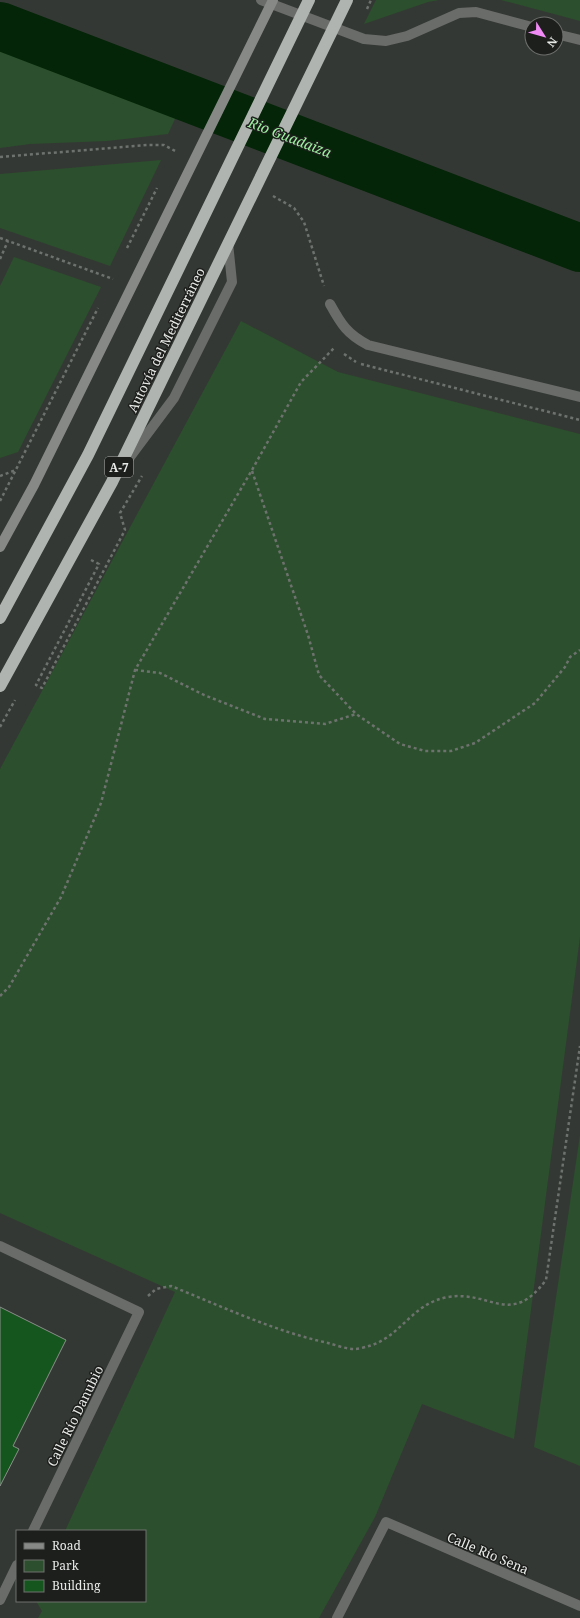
<svg xmlns="http://www.w3.org/2000/svg" width="580" height="1618" font-family="'Noto Serif',serif">
  <style>
    .green { fill: #2c4f2d }
    .lines { fill: none; stroke-linecap: round; stroke-linejoin: round }
    .river { stroke: #042507; stroke-width: 48 }
    .building { fill: #15561e; stroke: #8b8f8b }
    .path { stroke: #6e726e; stroke-width: 2.5; stroke-dasharray: 3 3; stroke-linecap: butt }
    .lane { stroke: #6a6c6a; stroke-width: 10 }
    .street { stroke: #6a6c6a; stroke-width: 10 }
    .secondary { stroke: #878987; stroke-width: 10 }
    .highway { stroke: #b0b4b0; stroke-width: 12 }
    .labels { text-anchor: middle; dominant-baseline: central; stroke-width: 3; stroke-linejoin: round; paint-order: stroke }
    .shield { fill: #1d1f1d; stroke: #abadab; stroke-width: 1 }
    .shield-label { font-size: 12px; font-weight: bold; fill: #e8eae8 }
    .street-label { font-size: 13px; fill: #e8eae8; stroke: #1d1f1d }
    .water-label { font-size: 14px; font-style: italic; fill: #9df2a0; stroke: #1d1f1d }
  </style>
  <rect width="100%" height="100%" fill="#343834"/>
  <!-- green -->
  <g class="green">
    <path d="M376 0H439L428 2 364 24Z"/>
    <path d="M501 0H580V21Z"/>
    <path d="M0 39 5 40 180 108 168 134 107 141 30 144 0 148Z"/>
    <path d="M161 160 110 266 0 228V174Z"/>
    <path d="M14 257 101 287 18 452 0 458V286Z"/>
    <path d="M241 321 338 372 580 434V937L514 1439 422 1404 375 1517 319 1618H38L42 1611 36 1601H145V1531H65L175 1292 0 1213V769Z"/>
    <path d="M580 1135V1466L534 1447Z"/>
  </g>
  <g class="lines">
    <!-- river -->
    <path class="river" d="M0 26 580 248"/>
  </g>
  <!-- building -->
  <path class="building" d="M0 1307 66 1340 13 1446 19 1449 0 1486Z"/>
  <g class="lines">
    <!-- path -->
    <g class="path">
      <path d="M367 9 371 0"/>
      <path d="M0 157 148 145H164L177 152"/>
      <path d="M273 196 294 208 304 222 324 286"/>
      <path d="M0 238 113 279"/>
      <path d="M127 248 157 188"/>
      <path d="M0 259 8 241"/>
      <path d="M344 354 356 362"/>
      <path d="M361 364 580 420"/>
      <path d="M252 471 308 635 319 675 356 714 400 744 425 751H451L475 743 535 703 565 667 570 657 580 650"/>
      <path d="M0 476 16 470"/>
      <path d="M0 501 98 308"/>
      <path d="M91 560 99 564 36 685 42 688 125 530 120 513 142 476"/>
      <path d="M135 670 160 673 204 695 265 719 325 724 356 714"/>
      <path d="M0 727 15 700"/>
      <path d="M0 996 9 987 61 897 101 803 135 670 252 470 301 382 335 347"/>
      <path d="M148 1296 156 1289 171 1286C223 1307 274 1331 328 1343 336 1345 346 1349 354 1349 359 1349 365 1347 369 1346 401 1337 412 1303 448 1297 491 1290 510 1328 546 1280L580 1046"/>
    </g>
    <!-- lane -->
    <path class="lane" d="M124 465 174 398 232 282 228 243"/>
    <!-- street -->
    <g class="street">
      <path d="M261 0 364 39 386 41 407 36 459 13 476 12 532 27"/>
      <path d="M556 34 580 40"/>
      <path d="M330 304C341 324 347 334 368 345L580 397"/>
      <path d="M0 1246 139 1312 33 1531"/>
      <path d="M0 1600 17 1565"/>
      <path d="M337 1618 386 1522 580 1606"/>
    </g>
    <!-- secondary -->
    <path class="secondary" d="M0 547 34 485 273 0"/>
    <!-- highway -->
    <g class="highway">
      <path d="M0 618 88 455 309 0"/>
      <path d="M0 686 112 482 347 0"/>
    </g>
  </g>
  <g class="labels">
    <!-- shield labels -->
    <rect class="shield" x="105" y="457" width="28" height="20" rx="3"/>
    <g class="shield-label">
      <text x="119" y="467">A-7</text>
    </g>
    <!-- street labels -->
    <g class="street-label">
      <text transform="translate(166 340) rotate(-64)">Autovía del Mediterráneo</text>
      <text transform="translate(75 1416) rotate(-64)">Calle Río Danubio</text>
      <text transform="translate(488 1553) rotate(23)">Calle Río Sena</text>
    </g>
    <!-- water labels -->
    <g class="water-label">
      <text transform="translate(290 137) rotate(21)">Rio Guadaiza</text>
    </g>
  </g>
  <!-- legend -->
  <rect x="16" y="1530" width="130" height="72" fill="#1d1f1d" stroke="#6e706e"/>
  <rect x="24" y="1543" width="20" height="6" fill="#878987" stroke="#6e706e"/>
  <text x="52" y="1550" font-size="12" fill="#e8eae8">Road</text>
  <rect x="24" y="1560" width="20" height="12" fill="#2c4f2d" stroke="#6e706e"/>
  <text x="52" y="1570" font-size="12" fill="#e8eae8">Park</text>
  <rect x="24" y="1580" width="20" height="12" fill="#15561e" stroke="#6e706e"/>
  <text x="52" y="1590" font-size="12" fill="#e8eae8">Building</text>
  <!-- north arrow -->
  <g transform="translate(544 36) rotate(127)"><circle r="19" fill="#1d1f1d" stroke="#6e706e"/>
  <path d="M0-3L7 15L0 10L-7 15Z" fill="#f08bf5"/>
  <text y="-6" font-size="11" font-weight="bold" text-anchor="middle" fill="#e8eae8">N</text>
  </g>
</svg>
